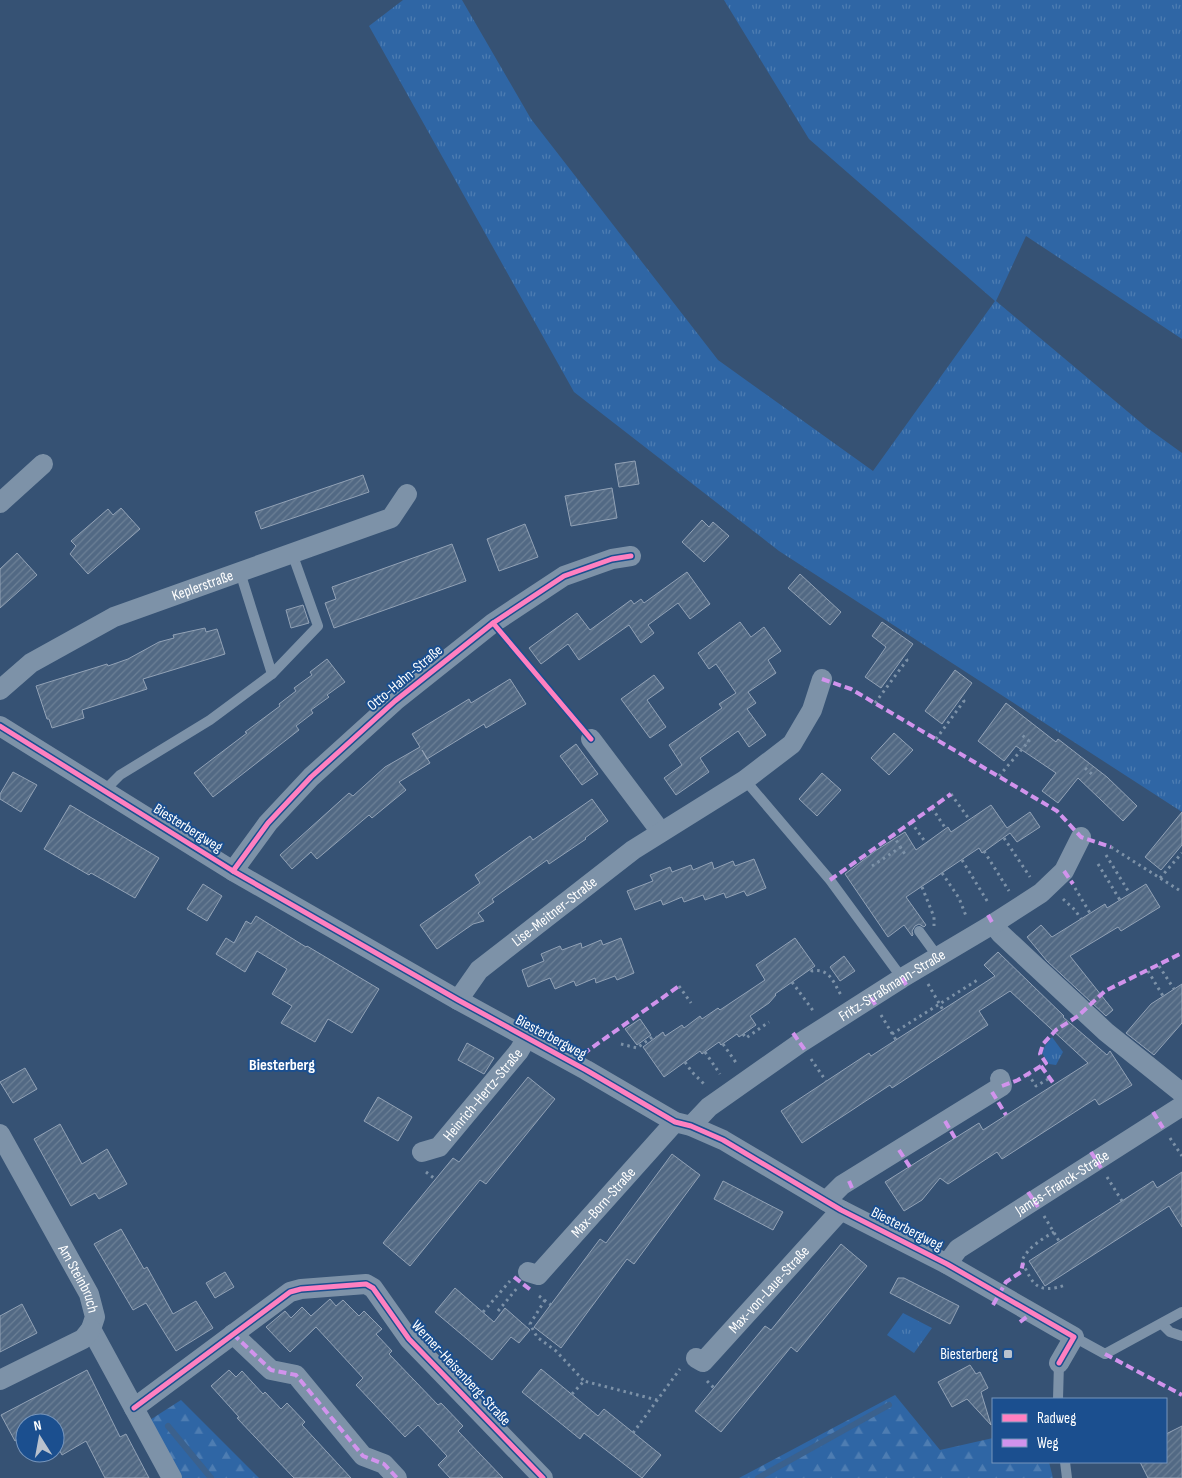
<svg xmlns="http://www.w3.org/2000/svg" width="1182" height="1478" font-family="'Sofia Sans Condensed',sans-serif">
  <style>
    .grass { fill: url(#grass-tufts) }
    .forest { fill: url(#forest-firs) }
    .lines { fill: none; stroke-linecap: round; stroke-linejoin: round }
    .stream { stroke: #3b618d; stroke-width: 6 }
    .building { fill: url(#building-hatch); stroke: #92a2b6 }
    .path { stroke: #7d92a8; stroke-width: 3; stroke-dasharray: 2.5 4; stroke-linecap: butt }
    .service { stroke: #7d92a8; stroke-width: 10 }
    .minor { stroke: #7d92a8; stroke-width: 20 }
    .quiet { stroke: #d193ec; stroke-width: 4; stroke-dasharray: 8 4; stroke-linecap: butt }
    .cycleway-casing { stroke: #1b4f8f; stroke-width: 8 }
    .cycleway { stroke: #ff80c0; stroke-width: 5 }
    .poi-dot { fill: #b9c2ce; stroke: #1b4f8f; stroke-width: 2 }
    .labels { text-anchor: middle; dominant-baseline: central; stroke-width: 4; stroke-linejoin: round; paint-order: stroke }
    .street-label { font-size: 15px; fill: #fff; stroke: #1b4f8f }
    .poi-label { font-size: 15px; fill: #fff; stroke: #1b4f8f; text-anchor: end }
    .neighbourhood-label { font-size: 16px; font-weight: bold; fill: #fff; stroke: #1b4f8f }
  </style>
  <defs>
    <pattern id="grass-tufts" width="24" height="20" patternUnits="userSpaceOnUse" patternTransform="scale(1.25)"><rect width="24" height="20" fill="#2f66a5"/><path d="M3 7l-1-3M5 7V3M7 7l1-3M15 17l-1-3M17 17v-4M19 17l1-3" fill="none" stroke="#4e7db2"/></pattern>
    <pattern id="forest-firs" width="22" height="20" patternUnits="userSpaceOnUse" patternTransform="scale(1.25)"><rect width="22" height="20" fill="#2f66a5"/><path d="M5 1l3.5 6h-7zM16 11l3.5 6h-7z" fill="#4e7db2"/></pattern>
    <pattern id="building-hatch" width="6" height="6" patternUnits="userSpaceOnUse" patternTransform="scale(1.25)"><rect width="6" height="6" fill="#526984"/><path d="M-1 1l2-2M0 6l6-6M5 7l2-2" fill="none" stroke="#6c8096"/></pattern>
  </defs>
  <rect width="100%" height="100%" fill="#365274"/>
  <!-- grass -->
  <g class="grass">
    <path d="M403 0H462L531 119 718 360 873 471 995 301 809 139 724 0H1182V339L1026 236 996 301 1146 427 1182 453V812L779 551 574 392 369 26Z"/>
    <path d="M1052 1037 1063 1052 1056 1065 1049 1064 1042 1053 1045 1046Z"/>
    <path d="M903 1313 932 1328 914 1353 887 1335Z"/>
  </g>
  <!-- forest -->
  <g class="forest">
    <path d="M895 1395 940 1450 993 1438V1462H1049L1053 1478H739Z"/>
    <path d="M181 1400 259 1478H164L139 1427Z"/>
  </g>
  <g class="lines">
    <!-- stream -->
    <g class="stream">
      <path d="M168 1426 211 1478"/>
      <path d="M758 1478 889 1405"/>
    </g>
  </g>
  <!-- building -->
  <g class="building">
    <path d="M635 461 639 484 619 487 615 464Z"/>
    <path d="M363 475 369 492 261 529 255 512Z"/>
    <path d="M612 488 617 518 571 526 565 496Z"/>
    <path d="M121 508 140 529 88 574 70 554 76 546 71 541 108 509 113 515Z"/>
    <path d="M702 520 709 527 713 522 729 536 704 562 682 542Z"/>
    <path d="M525 524 538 557 499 571 487 539Z"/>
    <path d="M452 544 466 581 334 628 325 603 336 599 332 587Z"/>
    <path d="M17 553 37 575 0 608V569Z"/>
    <path d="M687 572 710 604 690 619 678 603 648 625 654 633 641 643 629 625 579 660 568 644 541 664 529 648 577 613 590 630 631 600 634 604 641 599 644 603Z"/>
    <path d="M800 574 841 612 830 625 788 588Z"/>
    <path d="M303 605 309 623 291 628 286 610Z"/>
    <path d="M740 622 751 637 764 627 781 651 768 660 776 673 748 692 756 703 747 709 766 735 749 747 738 731 700 758 709 772 676 795 664 778 682 765 669 745 722 708 719 704 736 693 716 664 709 669 698 653Z"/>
    <path d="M882 622 913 644 881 688 865 677 886 647 872 636Z"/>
    <path d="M205 628 206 632 217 629 225 654 143 679 147 689 82 710 84 718 52 728 49 719H47L36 686 107 664 108 666 128 659 159 642 174 638 173 635Z"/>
    <path d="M327 659 345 682 327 695 329 697 311 710 313 713 296 726 299 730 213 797 194 773 247 733 245 732 280 706 279 704 296 691 294 688 312 675 310 672Z"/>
    <path d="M955 670 972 683 942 724 925 711Z"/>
    <path d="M654 675 664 688 647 700 666 727 650 738 621 699Z"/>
    <path d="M510 679 526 704 486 728 484 724 427 759 422 750 430 763 399 782 406 790 372 818 369 815 317 859 311 852 292 869 280 855 349 793 353 796 385 767 420 747 412 734 469 699 471 703Z"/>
    <path d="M1006 703 1056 742 1058 739 1107 777 1137 806 1123 821 1078 778 1058 803 1042 791 1056 773 1016 746 1004 761 978 741Z"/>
    <path d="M894 733 913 750 889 775 871 758Z"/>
    <path d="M576 744 598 774 582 785 560 756Z"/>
    <path d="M13 772 37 785 21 812 0 799V794Z"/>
    <path d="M822 773 841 790 817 816 799 799Z"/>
    <path d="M592 799 608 821 585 838 586 839 549 864 547 860 492 899 494 902 478 913 484 921 473 924 437 949 420 925 480 883 475 875 530 836 533 840Z"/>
    <path d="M70 805 159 858 135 898 91 873 89 875 44 849Z"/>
    <path d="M991 805 1007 828 1030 812 1040 827 1017 842 1010 833 982 853 979 848 906 897 926 925 924 927 919 924 915 926 912 931 913 935 912 936 904 925 888 937 845 874 875 851 905 832 916 850 948 827 951 832Z"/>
    <path d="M1182 812V845L1161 870 1145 857Z"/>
    <path d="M754 859 766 888 747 896 744 891 726 898 724 893 705 900 703 895 684 902 682 897 663 905 661 900 635 910 627 891 653 881 650 875 670 867 672 872 691 865 693 870 712 862 714 869 733 861 735 866Z"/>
    <path d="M203 884 222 896 207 921 187 909Z"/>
    <path d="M1146 884 1160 907 1121 931 1118 927 1070 956 1113 1010 1106 1016 1047 961 1027 937 1041 925 1052 937 1105 904 1107 908Z"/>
    <path d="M256 916 306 947 307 946 379 989 352 1033 328 1019 315 1042 281 1023 292 1006 272 994 287 969 257 951 245 972 216 954 226 938 234 943 246 921 251 924Z"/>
    <path d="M621 938 634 973 617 980 615 976 596 983 595 978 576 986 574 981 555 989 550 978 528 987 522 970 544 961 541 954 560 946 562 950 581 943 582 948 601 940 603 945Z"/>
    <path d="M795 938 815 966 775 994 776 995 769 1003 750 1016 756 1025 739 1037 737 1034 721 1045 719 1042 702 1054 700 1051 664 1077 643 1047 663 1032 665 1036 682 1025 684 1028 700 1016 702 1019 718 1008 720 1010 765 980 756 965Z"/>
    <path d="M998 952 1064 1016 1063 1017 1107 1055 1110 1051 1132 1085 1099 1105 1095 1099 1002 1159 997 1152 948 1184 940 1178 922 1200 904 1211 885 1182 979 1123 983 1130 1088 1063 1010 991 979 1011 988 1025 892 1088 890 1085 802 1143 781 1111 869 1053 871 1056 995 976 984 965Z"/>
    <path d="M844 956 855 971 840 981 830 967Z"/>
    <path d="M1182 984V1023L1154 1055 1126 1033 1151 1004Z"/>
    <path d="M640 1019 651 1035 637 1045 625 1029Z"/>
    <path d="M467 1043 494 1058 484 1074 458 1060Z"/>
    <path d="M25 1068 37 1089 13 1103 0 1082Z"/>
    <path d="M528 1077 555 1099 486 1184 480 1180 410 1266 383 1243 453 1158 459 1162Z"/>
    <path d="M378 1097 412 1117 398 1141 364 1121Z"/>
    <path d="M60 1124 82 1164 107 1149 127 1184 99 1199 95 1193 71 1206 34 1139Z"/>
    <path d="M672 1154 700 1175 634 1264 627 1259 561 1348 534 1327 600 1239 606 1243Z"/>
    <path d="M1182 1172V1227L1169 1206 1045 1286 1029 1261 1153 1181 1157 1188Z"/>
    <path d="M723 1181 783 1212 773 1230 714 1199Z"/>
    <path d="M121 1229 144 1269 147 1267 173 1314 196 1301 213 1328 176 1351 146 1303 133 1310 94 1244Z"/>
    <path d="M841 1244 867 1266 797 1352 791 1347 721 1432 695 1411 765 1326 771 1330Z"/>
    <path d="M225 1272 234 1287 215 1298 206 1283Z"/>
    <path d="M898 1278H904L959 1306 950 1324 890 1293Z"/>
    <path d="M455 1288 494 1322 505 1308 530 1330 519 1343 511 1337 492 1360 435 1312Z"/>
    <path d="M330 1299 336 1306 343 1300 359 1316 364 1311 382 1329 376 1334 392 1351 389 1354 438 1405 441 1403 463 1426 458 1431 503 1478H450L438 1465 447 1456 418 1425 405 1437 356 1385 363 1378 316 1327 290 1352 266 1327 285 1311 291 1318 302 1307 311 1316Z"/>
    <path d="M22 1304 37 1333 0 1352V1316Z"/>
    <path d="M970 1365 976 1374 980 1372 988 1388 981 1392 991 1425 967 1399 952 1407 938 1382Z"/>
    <path d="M541 1369 598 1416 604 1409 661 1455 642 1478 584 1433 580 1439 522 1392Z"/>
    <path d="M87 1370 120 1437 126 1434 149 1478H105L86 1441 62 1455 55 1442V1419L47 1423H25V1435L15 1441 1 1415Z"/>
    <path d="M229 1370 236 1377 242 1371 263 1394 265 1392 281 1409 287 1403 305 1422 302 1425 351 1478H294L237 1418 239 1417 211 1386Z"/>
    <path d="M1182 1426V1478H1148L1140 1462H1166V1434Z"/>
  </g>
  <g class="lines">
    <!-- path -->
    <g class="path">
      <path d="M875 703 907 660 904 657"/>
      <path d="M936 739 964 701 961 699"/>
      <path d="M1085 768 1093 775"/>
      <path d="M999 776 1029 741 1022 735"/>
      <path d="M951 794 969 819"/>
      <path d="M932 808 946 829"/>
      <path d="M911 822 926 843"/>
      <path d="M893 835 906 856"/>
      <path d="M1004 838 1030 877"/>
      <path d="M1111 847 1182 892"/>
      <path d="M984 851 1009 891"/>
      <path d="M1106 855 1130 894"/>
      <path d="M962 860 989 904"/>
      <path d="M1098 864 1120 900"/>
      <path d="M872 866 901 847"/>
      <path d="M942 873 959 898 966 916"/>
      <path d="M1160 878 1182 853"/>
      <path d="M922 887 934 917V926"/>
      <path d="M1075 888 1090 913"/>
      <path d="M1063 899 1075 910 1081 919"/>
      <path d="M1159 966 1174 989"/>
      <path d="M811 970 812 971C830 968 833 982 841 995"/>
      <path d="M1148 971 1163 996"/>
      <path d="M792 982 814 1012"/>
      <path d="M928 984 943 1010"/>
      <path d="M679 986 691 1003"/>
      <path d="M881 1015 896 1040"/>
      <path d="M743 1034 746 1038 769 1022"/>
      <path d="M892 1034 979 979"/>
      <path d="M621 1044 637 1048 654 1036 656 1037"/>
      <path d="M723 1044 737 1064"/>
      <path d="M705 1052 720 1074"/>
      <path d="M811 1059 826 1081"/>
      <path d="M685 1062 692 1072 706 1086"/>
      <path d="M1028 1074 1036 1086 1050 1078"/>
      <path d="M1170 1138 1182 1156"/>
      <path d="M426 1172 435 1179"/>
      <path d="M1107 1177 1122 1201"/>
      <path d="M1044 1216 1059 1241"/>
      <path d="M1054 1232C1043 1238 1026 1249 1022 1261 1033 1286 1038 1294 1066 1285"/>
      <path d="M539 1296 551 1305"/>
      <path d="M545 1300 530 1324 537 1337 556 1351 584 1381"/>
      <path d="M498 1311 518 1287"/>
      <path d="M483 1312 510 1281"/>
      <path d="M707 1381 714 1388"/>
      <path d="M572 1394 584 1381 657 1400"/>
      <path d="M633 1433 680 1369"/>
    </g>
    <!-- service -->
    <g class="service">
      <path d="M240 572 272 674 318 626 292 553"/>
      <path d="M745 780 830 880 902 978"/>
      <path d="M104 791 120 775 210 720 272 674"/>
      <path d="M919 931 938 957"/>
      <path d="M1162 1324 1170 1332 1182 1336"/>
      <path d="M1074 1337 1105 1354 1182 1312"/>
      <path d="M1058 1399 1059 1363"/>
      <path d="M1065 1462 1067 1478"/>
    </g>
    <!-- minor -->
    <g class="minor">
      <path d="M0 503 43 464"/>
      <path id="s1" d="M0 690 31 663 114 617 391 518 407 494"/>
      <path d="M0 726 233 871 458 1000 586 1070 675 1122 691 1126 723 1140 841 1210 947 1264 1074 1337 1059 1363"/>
      <path d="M591 739 661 832"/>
      <path d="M233 871 268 823 311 777 395 701 493 623 564 576 612 559 631 556"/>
      <path d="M993 924 1001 934 1106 1032 1182 1093"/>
      <path id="s2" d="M458 1000 479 970 633 850 745 780 792 744 812 710 822 679"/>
      <path id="s3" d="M691 1126 709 1107 800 1043 902 978 993 924 1041 893 1064 871 1081 837"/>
      <path id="s4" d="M0 1134 89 1294 95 1317 91 1329 172 1478"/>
      <path id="s5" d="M422 1152 439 1147 519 1051 526 1039"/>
      <path d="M826 1201 842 1185 1002 1086 1000 1079"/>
      <path id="s6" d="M947 1264 958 1249 1182 1106"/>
      <path id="s7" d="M528 1272 538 1275 675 1122"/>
      <path d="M233 1334 271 1370 296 1375 363 1456 384 1464 397 1478"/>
      <path id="s8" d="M696 1358 703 1362 841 1210"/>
      <path d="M0 1380 83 1339 91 1329"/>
      <path d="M134 1408 290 1292 301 1289 366 1284 373 1288 409 1339 543 1478"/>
    </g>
    <!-- quiet -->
    <g class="quiet">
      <path d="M822 679 851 689 1057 811 1081 837 1111 847"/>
      <path d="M1064 871 1073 884"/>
      <path d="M830 880 951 794"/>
      <path d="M988 915 993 924"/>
      <path d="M902 978 908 988"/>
      <path d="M871 998 876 1006"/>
      <path d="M793 1033 805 1050"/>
      <path d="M583 1054 679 986"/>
      <path d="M1041 1066 1054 1084"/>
      <path d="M1002 1086 1018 1080 1046 1063 1040 1054 1043 1044 1056 1030 1078 1016 1105 991 1182 953"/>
      <path d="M992 1092 1006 1115"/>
      <path d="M1153 1112 1163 1128"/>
      <path d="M945 1121 955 1138"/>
      <path d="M899 1150 910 1167"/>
      <path d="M1091 1152 1101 1168"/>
      <path d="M849 1181 852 1188"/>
      <path d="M1028 1192 1038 1207"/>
      <path d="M514 1277 532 1291"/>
      <path d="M993 1305 1006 1282 1021 1272 1023 1263"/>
      <path d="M1020 1322 1033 1312"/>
      <path d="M233 1334 271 1370 296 1375 363 1456 384 1464 397 1478"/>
      <path d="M1105 1354 1182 1395"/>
    </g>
    <!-- cycleway casing -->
    <g class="cycleway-casing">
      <g id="cycleway">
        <path d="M493 623 591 739"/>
        <path d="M0 726 233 871 458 1000 586 1070 675 1122 691 1126 723 1140 841 1210 947 1264 1074 1337 1059 1363"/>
        <path d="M233 871 268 823 311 777 395 701 493 623 564 576 612 559 631 556"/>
        <path d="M134 1408 290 1292 301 1289 366 1284 373 1288 409 1339 543 1478"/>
      </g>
    </g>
    <!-- cycleway -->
    <use href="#cycleway" class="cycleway"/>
  </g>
  <!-- markers -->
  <rect class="poi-dot" x="1003" y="1349" width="10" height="10" rx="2.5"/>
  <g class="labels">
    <!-- street labels -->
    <g class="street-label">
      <text stroke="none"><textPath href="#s1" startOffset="230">Keplerstraße</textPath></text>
      <text transform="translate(405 678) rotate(-40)">Otto-Hahn-Straße</text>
      <text transform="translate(188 828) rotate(32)">Biesterbergweg</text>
      <text stroke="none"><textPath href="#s2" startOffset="132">Lise-Meitner-Straße</textPath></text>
      <text stroke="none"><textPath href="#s3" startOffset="246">Fritz-Straßmann-Straße</textPath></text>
      <text transform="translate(551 1037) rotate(28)">Biesterbergweg</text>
      <text stroke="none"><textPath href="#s5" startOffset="86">Heinrich-Hertz-Straße</textPath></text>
      <text stroke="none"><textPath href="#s6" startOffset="142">James-Franck-Straße</textPath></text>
      <text stroke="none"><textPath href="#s7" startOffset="108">Max-Born-Straße</textPath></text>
      <text transform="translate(907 1229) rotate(27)">Biesterbergweg</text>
      <text stroke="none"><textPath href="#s4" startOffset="165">Am Steinbruch</textPath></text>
      <text stroke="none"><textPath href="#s8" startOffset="106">Max-von-Laue-Straße</textPath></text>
      <text transform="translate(461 1373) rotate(47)">Werner-Heisenberg-Straße</text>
    </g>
    <!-- poi labels -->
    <g class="poi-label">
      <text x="998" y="1354">Biesterberg</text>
    </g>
    <!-- neighbourhood labels -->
    <g class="neighbourhood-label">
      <text x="282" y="1065">Biesterberg</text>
    </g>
  </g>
  <!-- legend -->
  <rect x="992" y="1398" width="175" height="65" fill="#1b4f8f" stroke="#7695bc"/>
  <rect x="1002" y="1414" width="25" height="8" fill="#ff80c0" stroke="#7695bc"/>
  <text x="1037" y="1423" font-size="15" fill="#ffffff">Radweg</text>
  <rect x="1002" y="1439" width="25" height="8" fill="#d193ec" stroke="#7695bc"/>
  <text x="1037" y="1448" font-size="15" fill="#ffffff">Weg</text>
  <!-- north arrow -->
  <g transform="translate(40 1438) rotate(349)"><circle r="24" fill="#1b4f8f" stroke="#7695bc"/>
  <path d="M0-4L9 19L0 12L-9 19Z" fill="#b9c2ce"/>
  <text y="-8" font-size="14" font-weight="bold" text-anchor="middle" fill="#ffffff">N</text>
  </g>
</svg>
